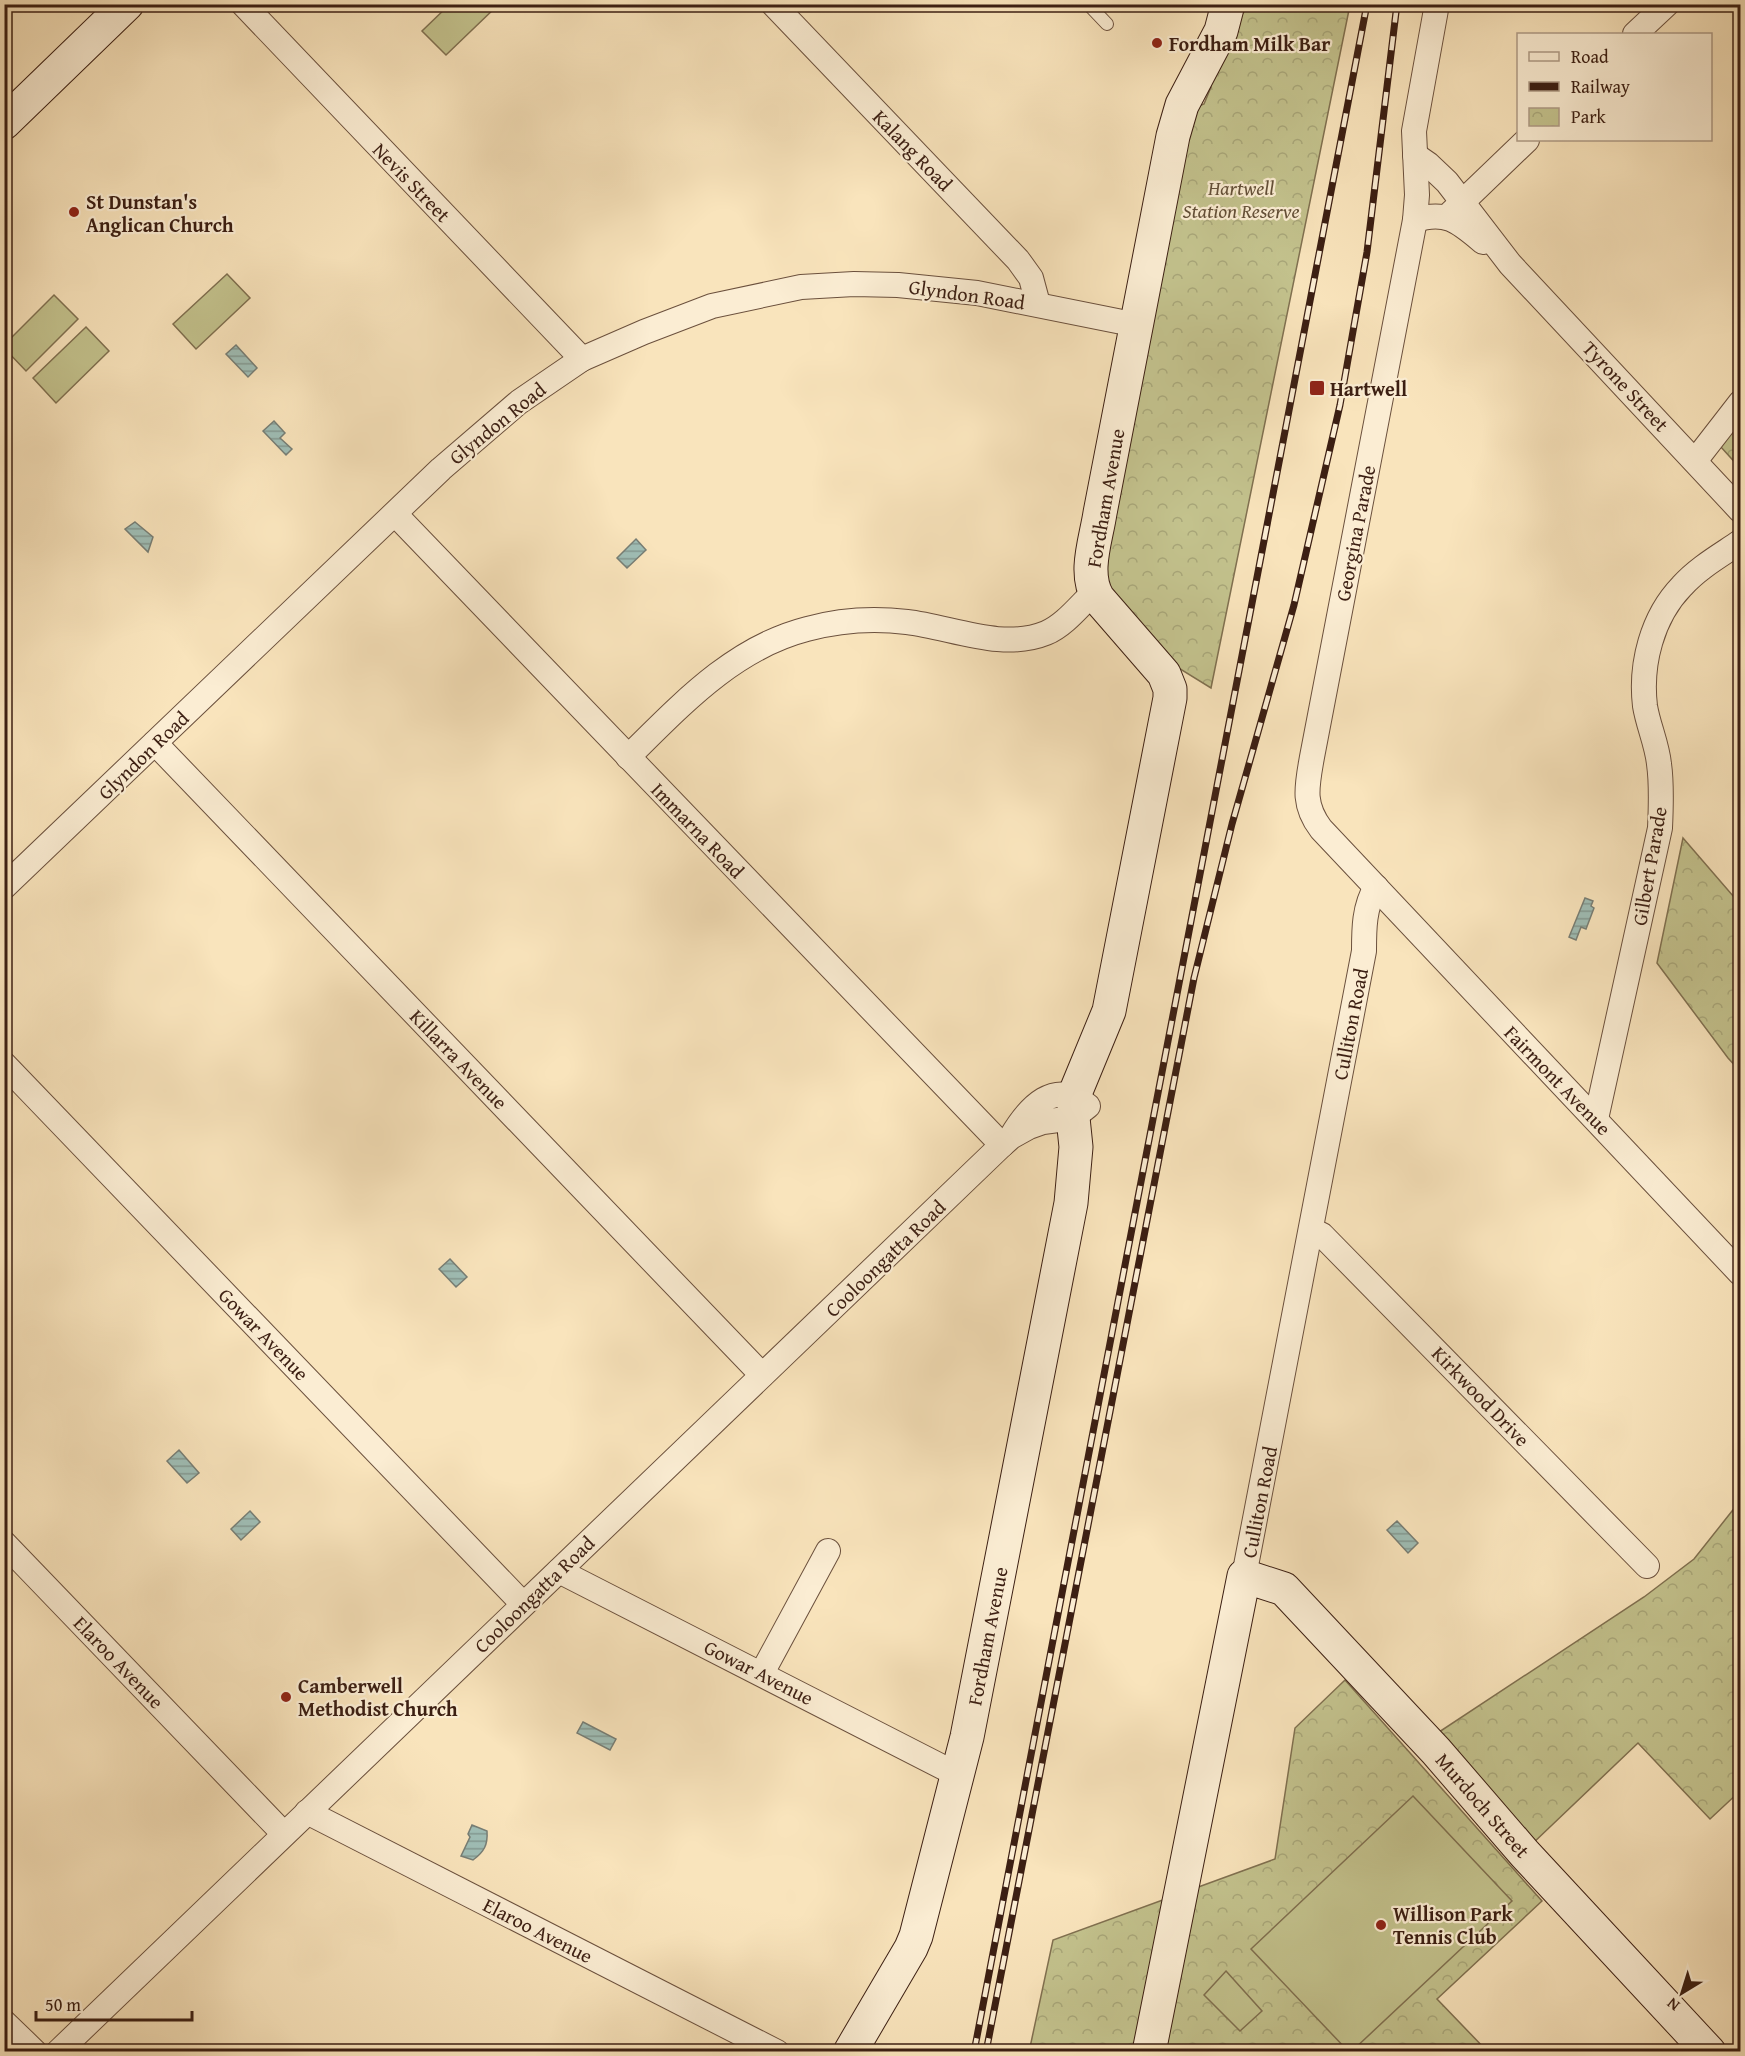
<svg xmlns="http://www.w3.org/2000/svg" width="1745" height="2056" font-family="'Gentium Book Plus',serif">
  <style>
    .park { fill: url(#park-crowns); stroke: #807050; stroke-width: 1.5 }
    .pitch { fill: #c3c28d; stroke: #807050; stroke-width: 1.5 }
    .water { fill: url(#water-rules); stroke: #777e75; stroke-width: 1.5 }
    .lines { fill: none; stroke-linecap: round; stroke-linejoin: round }
    .lane-casing { stroke: #6b503d; stroke-width: 14 }
    .street-casing { stroke: #6b503d; stroke-width: 26 }
    .secondary-casing { stroke: #3c1f13; stroke-width: 35 }
    .lane { stroke: #fbedd3; stroke-width: 12 }
    .street { stroke: #fbedd3; stroke-width: 24 }
    .secondary { stroke: #fbedd3; stroke-width: 33 }
    .rail-casing { stroke: #3c1f13; stroke-width: 7 }
    .rail { stroke: #fbedd3; stroke-width: 4.5; stroke-dasharray: 14; stroke-linecap: butt }
    .poi-dot { fill: #8f2418; stroke: #fbedd3; stroke-width: 2 }
    .labels { text-anchor: middle; dominant-baseline: central; stroke-width: 4.5; stroke-linejoin: round; paint-order: stroke }
    .poi-label { font-size: 20px; font-weight: bold; fill: #3c1f13; stroke: #fbedd3; text-anchor: start }
    .street-label { font-size: 20px; fill: #3c1f13; stroke: #fbedd3 }
    .park-label { font-size: 20px; font-style: italic; fill: #645038; stroke: #fbedd3 }
  </style>
  <defs>
    <pattern id="park-crowns" width="20" height="18" patternUnits="userSpaceOnUse" patternTransform="scale(1.5)"><rect width="20" height="18" fill="#c3c28d"/><path d="M2 6a3 3 0 1 1 6 0M12 15a3 3 0 1 1 6 0" fill="none" stroke="#a8a679"/></pattern>
    <pattern id="water-rules" width="6" height="5" patternUnits="userSpaceOnUse" patternTransform="scale(1.5)"><rect width="6" height="5" fill="#9fbeb6"/><path d="M0 2.5h6" fill="none" stroke="#839a93"/></pattern>
  </defs>
  <rect width="100%" height="100%" fill="#f9e4bc"/>
  <filter id="stains"><feTurbulence type="fractalNoise" baseFrequency=".00333" numOctaves="4"/><feColorMatrix values="0 0 0 0 .2 0 0 0 0 .09 0 0 0 0 .02 0 0 0 .5 -.17"/></filter>
  <radialGradient id="worn" r=".72"><stop offset=".6" stop-color="#630" stop-opacity="0"/><stop offset="1" stop-color="#630" stop-opacity=".3"/></radialGradient>
  <!-- park -->
  <g class="park">
    <path d="M1246 5H1350L1211 688 1172 664 1118 604 1104 574 1194 108 1204 104 1211 87 1206 79 1236 17 1244 12Z"/>
    <path d="M1740 420V468L1720 446Z"/>
    <path d="M1683 838 1740 904V1071L1728 1058 1657 963Z"/>
    <path d="M1740 1501V1791L1710 1819 1638 1743 1529 1847 1436 1734 1644 1597 1694 1559Z"/>
    <path d="M1345 1680 1542 1901 1437 1999 1487 2051 1029 2052 1053 1940 1275 1859 1295 1728Z"/>
  </g>
  <!-- pitch -->
  <g class="pitch">
    <path d="M449 5H498L446 55 422 31Z"/>
    <path d="M227 274 250 298 196 349 173 324Z"/>
    <path d="M54 295 78 319 26 371 5 349V344Z"/>
    <path d="M86 327 109 351 56 403 33 378Z"/>
    <path d="M1413 1796 1512 1901 1352 2051H1348L1251 1949Z"/>
    <path d="M1226 1971 1262 2011 1240 2031 1204 1995Z"/>
  </g>
  <!-- water -->
  <g class="water">
    <path d="M236 345 257 368 248 377 226 354Z"/>
    <path d="M274 421 285 433 280 438 292 449 286 455 263 431Z"/>
    <path d="M135 522 153 537 148 552 125 529Z"/>
    <path d="M636 539 646 550 627 568 617 558Z"/>
    <path d="M1585 898 1593 901 1591 906 1594 908 1586 929 1581 927 1576 940 1569 937Z"/>
    <path d="M450 1259 467 1277 456 1287 439 1269Z"/>
    <path d="M179 1450 199 1473 187 1483 167 1461Z"/>
    <path d="M250 1511 260 1522 241 1540 231 1529Z"/>
    <path d="M1397 1521 1418 1543 1408 1553 1387 1530Z"/>
    <path d="M583 1722 616 1739 610 1750 577 1733Z"/>
    <path d="M472 1825 487 1831C488 1845 484 1852 473 1860L461 1856 470 1837 468 1834Z"/>
  </g>
  <g class="lines">
    <!-- lane casing -->
    <g class="lane-casing">
      <path id="lane" d="M1088 4 1107 24"/>
    </g>
    <!-- street casing -->
    <g class="street-casing">
      <g id="street">
        <path d="M243 4 582 359"/>
        <path d="M773 4 1018 260 1031 278 1038 304"/>
        <path d="M1437 4 1414 131 1417 195 1415 220 1312 757C1307 786 1302 804 1321 829L1740 1273"/>
        <path d="M1635 34 1667 4"/>
        <path d="M1415 155 1428 164 1447 182 1510 264 1740 510"/>
        <path d="M1451 213 1527 140"/>
        <path d="M1415 220C1447 210 1459 222 1483 242"/>
        <path d="M1695 461 1740 403"/>
        <path d="M395 514 1002 1145"/>
        <path d="M155 743 762 1375"/>
        <path d="M628 757C681 705 733 648 807 629 840 620 874 618 907 622 951 627 1002 651 1046 633 1065 625 1080 605 1094 592"/>
        <path d="M4 887 441 469 519 402 582 359 644 332 712 306 801 287 854 284 898 285 977 293 1137 325"/>
        <path d="M4 1064 523 1604"/>
        <path d="M1596 1119 1660 828C1661 807 1662 785 1659 764 1657 744 1648 725 1645 706 1640 664 1652 617 1682 586 1698 568 1721 555 1740 542"/>
        <path d="M1312 1230 1322 1235 1647 1566"/>
        <path d="M4 1543 284 1834"/>
        <path d="M559 1571 958 1775"/>
        <path d="M1244 1576 1364 951C1364 929 1364 907 1376 887"/>
        <path d="M762 1673 828 1551"/>
        <path d="M307 1812 777 2052"/>
        <path d="M4 2022 35 2052"/>
        <path d="M58 2052 1002 1145 1011 1137 1029 1127 1043 1122 1073 1118 1088 1106C1055 1077 1028 1108 1011 1137"/>
      </g>
    </g>
    <!-- secondary casing -->
    <g class="secondary-casing">
      <g id="secondary">
        <path d="M4 123 127 4"/>
        <path d="M850 2052 911 1948 916 1936 967 1737 1071 1203 1076 1147 1073 1118 1076 1091 1109 1011 1170 698V689L1164 674 1098 598C1083 573 1096 540 1100 513L1173 136 1182 105 1221 31 1228 4"/>
        <path d="M1149 2052 1244 1576 1284 1589 1436 1751 1525 1854 1709 2052"/>
      </g>
    </g>
    <!-- lane -->
    <use href="#lane" class="lane"/>
    <!-- street -->
    <use href="#street" class="street"/>
    <!-- secondary -->
    <use href="#secondary" class="secondary"/>
    <!-- rail casing -->
    <g class="rail-casing">
      <g id="rail">
        <path d="M974 2052 1367 4"/>
        <path d="M986 2052 1194 978 1232 824 1294 605 1340 405 1367 252 1397 4"/>
      </g>
    </g>
    <!-- rail -->
    <use href="#rail" class="rail"/>
  </g>
  <!-- markers -->
  <g class="poi-dot">
    <circle cx="1157" cy="43" r="6"/>
    <circle cx="74" cy="212" r="6"/>
    <rect x="1309" y="380" width="16" height="16" rx="3"/>
    <circle cx="286" cy="1697" r="6"/>
    <circle cx="1381" cy="1925" r="6"/>
  </g>
  <g class="labels">
    <!-- poi labels -->
    <g class="poi-label">
      <text x="1169" y="43">Fordham Milk Bar</text>
      <text x="86" y="201">St Dunstan's<tspan x="86" dy="23">Anglican Church</tspan></text>
      <text x="1330" y="388">Hartwell</text>
      <text x="298" y="1685">Camberwell<tspan x="298" dy="23">Methodist Church</tspan></text>
      <text x="1393" y="1913">Willison Park<tspan x="1393" dy="23">Tennis Club</tspan></text>
    </g>
    <!-- street labels -->
    <g class="street-label">
      <text transform="translate(913 150) rotate(46)">Kalang Road</text>
      <text transform="translate(412 182) rotate(46)">Nevis Street</text>
      <text transform="translate(967 294) rotate(8)">Glyndon Road</text>
      <text transform="translate(1626 386) rotate(47)">Tyrone Street</text>
      <text transform="translate(497 423) rotate(-39)">Glyndon Road</text>
      <text transform="translate(1105 498) rotate(-80)">Fordham Avenue</text>
      <text transform="translate(1355 533) rotate(-79)">Georgina Parade</text>
      <text transform="translate(143 755) rotate(-44)">Glyndon Road</text>
      <text transform="translate(698 830) rotate(46)">Immarna Road</text>
      <text transform="translate(1649 866) rotate(-80)">Gilbert Parade</text>
      <text transform="translate(1350 1024) rotate(-79)">Culliton Road</text>
      <text transform="translate(459 1059) rotate(46)">Killarra Avenue</text>
      <text transform="translate(1558 1080) rotate(46)">Fairmont Avenue</text>
      <text transform="translate(885 1258) rotate(-44)">Cooloongatta Road</text>
      <text transform="translate(264 1334) rotate(46)">Gowar Avenue</text>
      <text transform="translate(1481 1396) rotate(46)">Kirkwood Drive</text>
      <text transform="translate(1259 1502) rotate(-79)">Culliton Road</text>
      <text transform="translate(534 1594) rotate(-44)">Cooloongatta Road</text>
      <text transform="translate(987 1636) rotate(-79)">Fordham Avenue</text>
      <text transform="translate(119 1662) rotate(46)">Elaroo Avenue</text>
      <text transform="translate(759 1672) rotate(27)">Gowar Avenue</text>
      <text transform="translate(1483 1805) rotate(49)">Murdoch Street</text>
      <text transform="translate(538 1930) rotate(27)">Elaroo Avenue</text>
    </g>
    <!-- park labels -->
    <g class="park-label">
      <text x="1241" y="187">Hartwell<tspan x="1241" dy="23">Station Reserve</tspan></text>
    </g>
  </g>
  <!-- margin -->
  <rect width="1745" height="2056" fill="none" stroke="#f9e4bc" stroke-width="24"/>
  <rect x="6" y="6" width="1733" height="2044" fill="none" stroke="#3c1f13" stroke-width="3"/>
  <rect x="12" y="12" width="1721" height="2032" fill="none" stroke="#3c1f13" stroke-width="1.5"/>
  <!-- legend -->
  <rect x="1517" y="33" width="195" height="108" fill="#fbedd3" stroke="#af9b86" stroke-width="1.5"/>
  <rect x="1529" y="52" width="30" height="9" fill="#fbedd3" stroke="#af9b86" stroke-width="1.5"/>
  <text x="1571" y="63" font-size="18" fill="#3c1f13">Road</text>
  <rect x="1529" y="82" width="30" height="9" fill="#3c1f13" stroke="#af9b86" stroke-width="1.5"/>
  <text x="1571" y="93" font-size="18" fill="#3c1f13">Railway</text>
  <rect x="1529" y="108" width="30" height="18" fill="url(#park-crowns)" stroke="#af9b86" stroke-width="1.5"/>
  <text x="1571" y="123" font-size="18" fill="#3c1f13">Park</text>
  <!-- north arrow -->
  <g transform="translate(1682 1993) rotate(218)" stroke="#fbedd3" stroke-width="4.5" paint-order="stroke">
  <path d="M0-4.5L10 22L0 15L-10 22Z" fill="#3c1f13"/>
  <text y="-9" font-size="16" font-weight="bold" text-anchor="middle" fill="#3c1f13">N</text>
  </g>
  <!-- scale -->
  <path d="M36 2011v9h156v-9" fill="none" stroke="#3c1f13" stroke-width="3"/>
  <text x="45" y="2011" font-size="18" fill="#3c1f13" stroke="#fbedd3" stroke-width="4.5" paint-order="stroke">50 m</text>
  <rect width="100%" height="100%" filter="url(#stains)"/>
  <rect width="100%" height="100%" fill="url(#worn)"/>
</svg>
